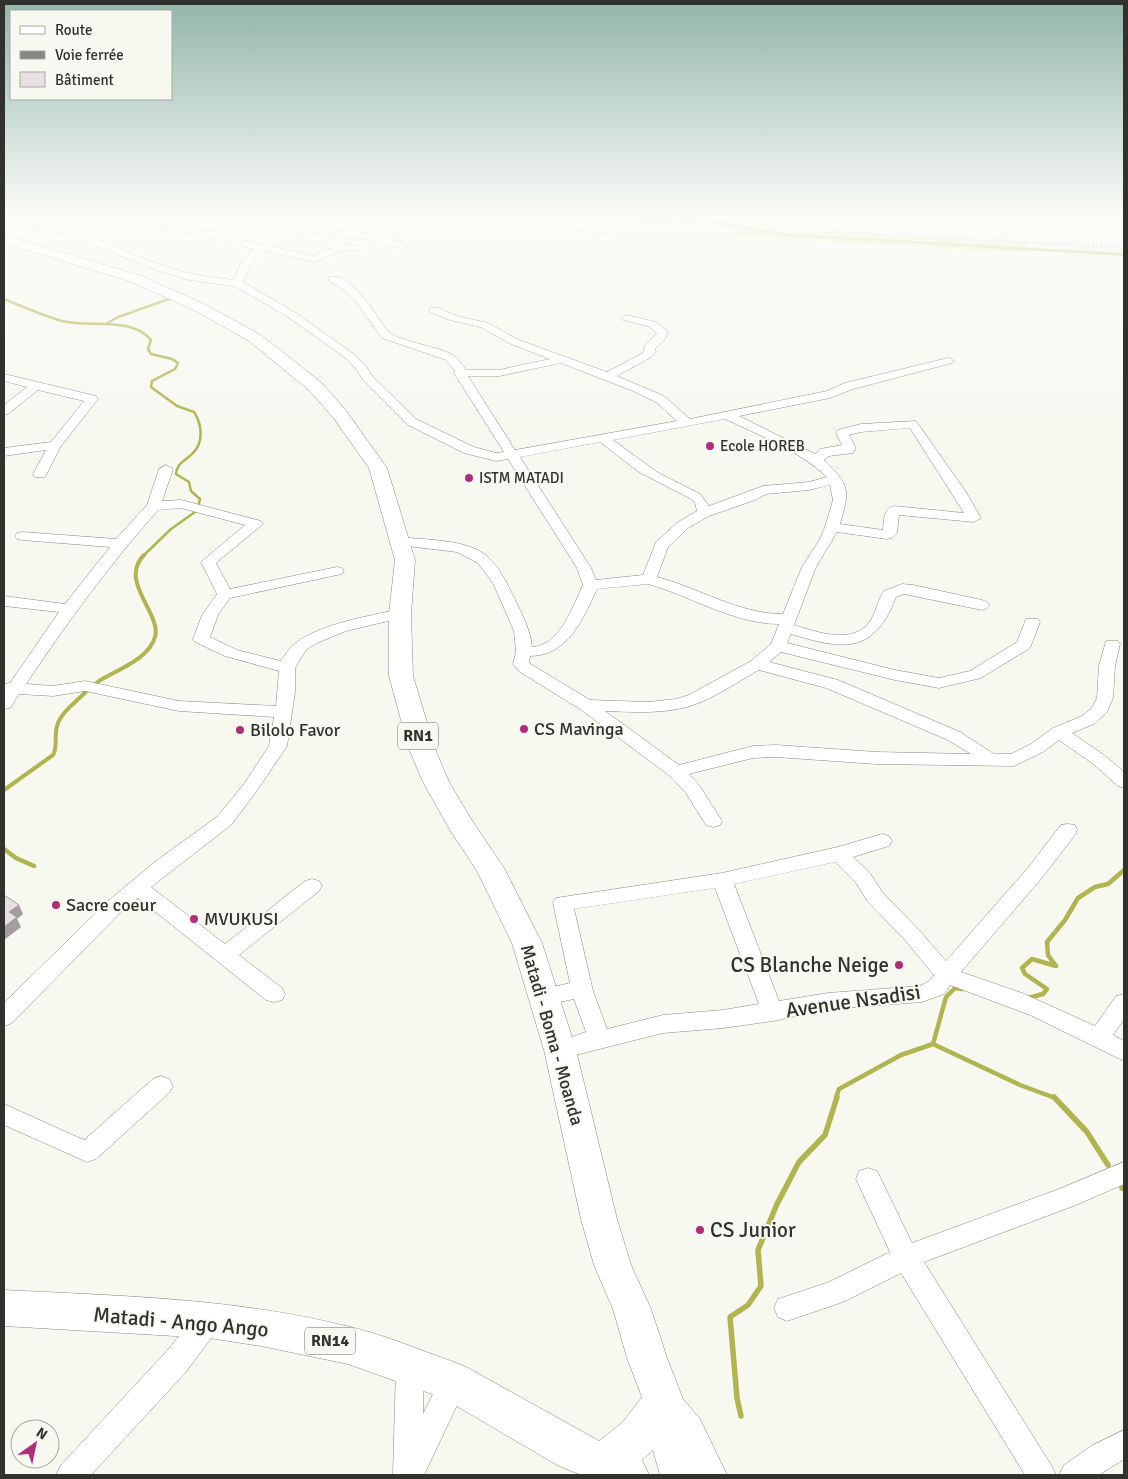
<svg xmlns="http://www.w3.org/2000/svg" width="1128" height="1479" font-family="Signika,sans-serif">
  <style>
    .green { fill: #e4e98e }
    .water { fill: #b1b54f }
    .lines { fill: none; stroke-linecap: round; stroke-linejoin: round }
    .stream-far3 { stroke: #b1b54f; stroke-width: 2.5 }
    .stream-far2 { stroke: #b1b54f; stroke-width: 4 }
    .stream-far1 { stroke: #b1b54f; stroke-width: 4.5 }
    .stream { stroke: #b1b54f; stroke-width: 5.5 }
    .minor-casing { stroke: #888981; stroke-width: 1 }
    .highway-casing { stroke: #888981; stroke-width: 1 }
    .minor { fill: #fff; fill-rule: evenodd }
    .highway { fill: #fff; fill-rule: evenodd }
    .rail { stroke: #868781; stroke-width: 2.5; stroke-dasharray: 1 3; stroke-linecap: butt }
    .shaded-wall { fill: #a39da0 }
    .building { fill: #e9e0e4; stroke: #a39da0 }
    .poi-dot { fill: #b02e79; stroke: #f7f8f0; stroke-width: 2 }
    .labels { text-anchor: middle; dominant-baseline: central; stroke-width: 4; stroke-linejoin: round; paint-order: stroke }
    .far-poi-label { font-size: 15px; fill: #31312e; stroke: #f7f8f0; text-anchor: start }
    .shield { fill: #f7f8f0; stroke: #6c6d68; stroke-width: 1 }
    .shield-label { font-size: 16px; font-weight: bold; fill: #31312e }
    .poi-label { font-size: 18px; fill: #31312e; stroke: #f7f8f0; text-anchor: start }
    .street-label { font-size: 18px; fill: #31312e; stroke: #f7f8f0 }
    .near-poi-label { font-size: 21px; fill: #31312e; stroke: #f7f8f0; text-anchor: end }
    .near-street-label { font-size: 21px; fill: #31312e; stroke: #f7f8f0 }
  </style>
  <rect width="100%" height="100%" fill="#f7f8f0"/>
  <!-- green -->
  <path class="green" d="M764 230H797L1024 244 1025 247 768 231 783 236 1026 250V253L751 237H716Z"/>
  <!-- water -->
  <path class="water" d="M604 216H698L692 217 784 233 1124 253V256L783 236 679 219 658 221Z"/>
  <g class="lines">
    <!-- stream-far3 -->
    <g class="stream-far3">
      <path d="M4 299C23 307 42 315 62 321 90 328 131 316 151 340L148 349 151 354 172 359 178 363 175 369 152 381 151 387 177 406 194 412C202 424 204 442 193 453 186 461 177 462 176 474L189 482 191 491 200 499 198 509 195 512 171 529 143 556"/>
      <path d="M106 324 118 317 169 299"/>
    </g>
    <!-- stream-far2 -->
    <path class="stream-far2" d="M4 790 53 755C57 748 55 741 56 733 56 721 65 711 73 704 81 696 90 688 99 681 117 670 149 659 155 637 162 614 118 581 144 555"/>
    <!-- stream-far1 -->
    <g class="stream-far1">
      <path d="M4 849 16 858 34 866"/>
      <path d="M1028 998 1043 994 1047 989 1025 974 1022 968 1032 959 1056 966 1048 955 1047 942 1065 920 1078 898 1095 887 1108 884 1124 870"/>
      <path d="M933 1044 946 997 955 988 963 989"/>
      <path d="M836 1098 839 1089 901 1055 933 1044 1020 1085 1055 1098"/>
    </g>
    <!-- stream -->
    <g class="stream">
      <path d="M1054 1097 1087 1132 1108 1165"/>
      <path d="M1122 1188 1124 1189"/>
      <path d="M741 1416 737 1398 730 1317 748 1305 761 1286 758 1250 777 1204 799 1162 825 1135 837 1097"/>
    </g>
    <!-- minor casing -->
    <g class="minor-casing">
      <g id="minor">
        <path d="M4 216C56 216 117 250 167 267 189 275 211 277 234 280L241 262 254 249 134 218 132 216H148L211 232 223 228 219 223 222 219 220 216H230L232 219 229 223 233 229 221 235 313 256 342 244 361 246V250H343L314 262 263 251 251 263 243 282 296 313 355 355 365 365 373 377 416 419 474 447 496 453 504 452 454 373 455 371 446 360 382 338 357 303 345 290 329 281V277C353 271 376 318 389 332 398 341 440 347 453 355 458 358 462 365 466 370H499L550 359 511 344 480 327 450 320 430 312 429 310 430 308H438L457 316 488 323 519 340 607 372 643 353 645 346 657 333 648 326 623 320 622 318 623 316 627 315 656 322 668 332 665 339 655 349 656 352 651 357 617 376 664 396 690 419 827 391 845 383 948 358 952 359 954 361 952 363 853 389 830 398 739 416 815 454 820 449 842 445 836 433 838 430 861 424 916 421 966 492 981 518 974 522 899 515 897 533 892 538 887 539 837 532 816 567 794 625C817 632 854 646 871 620 876 611 878 599 884 591L902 584 913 585 982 600 987 602 990 605 987 608 982 610 904 594 896 597C874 655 843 650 791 634L787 643 895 670 939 678 970 671 1017 642 1026 619H1038L1040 622 1030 648 981 678 939 688 895 680 781 652 769 662 838 680 960 732 994 754H1011L1031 744 1053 728 1082 716 1091 709 1097 698 1099 666 1106 641H1118L1120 644 1115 666 1113 698 1107 712 1094 724 1072 733 1104 755 1124 772V788L1118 786 1092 763 1059 740 1043 752 1014 766 876 764 776 757 753 758 689 774 699 785 722 821 720 825 713 827 706 825 686 793 670 776 580 709 520 672 513 664 516 652 514 631 493 583 478 563 457 552 399 545 394 544 392 541 394 538 399 537C425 540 469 539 488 557 500 568 508 585 515 600 523 616 530 629 532 647 560 646 573 606 583 585L577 568 508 459 496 461 464 453 408 425 364 381 356 369 347 359 288 317 235 286 189 280 159 271 63 233 4 218ZM561 363 633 391 656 402 677 421 515 450 468 376H499ZM725 419C761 436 798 450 827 477L809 482 763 486 709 506 700 494 657 472 613 440ZM910 428 964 513 894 506C883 509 884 520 883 530L840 524C850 490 850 485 824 460L829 456 853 453 856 448 849 435 861 432ZM600 442 639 472 691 499 695 503 697 511 678 522 656 542 643 575 596 580 591 568 520 457ZM830 485 833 500 825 527 820 539 802 567 783 614C739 614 699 588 657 577L668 547 688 528 709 516 755 500 766 494 809 490ZM648 584C691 596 734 624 779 624L771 644 751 661 689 695 676 699 648 702 590 700 529 663 530 656C568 656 583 619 597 589ZM759 670 826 688 948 740 971 754 876 752 776 745 753 746 679 765 605 711C636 712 671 715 701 702 721 694 740 680 759 670Z"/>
        <path d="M244 216H260L304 226 366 233 406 244 408 246 403 249 366 239 304 232 246 218Z"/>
        <path d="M4 374 96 396 98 399 61 446 45 477H35L33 474 46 450 4 456V448L51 442 84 401 38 390 8 414 4 415V405L27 387 4 381Z"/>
        <path d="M166 465 173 469 162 501 181 500 261 521 263 524 216 563 230 589 337 567 342 568 344 571 342 574 337 575 230 598 218 615 210 637 237 650 281 661C285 655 290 647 296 643 319 624 370 616 400 609L405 611 408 614 405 617 346 631 317 643 306 650 295 668V692L287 746 256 792 231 825 151 887 225 944 305 881 312 879 319 881 322 886 319 891 239 955 282 988 285 994 282 1000 274 1002 266 1000 138 898 122 911 12 1023 4 1026V1003L108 901 156 861 217 817 244 784 269 746 274 717 179 711 85 691 53 696 19 694 10 708 4 709V684L10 683 59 612 4 606V596L65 604 110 547 22 540 17 539 15 536 17 533 22 532 116 539 147 505 159 469ZM181 508 245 525 201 562 217 594 202 615 193 639 195 642 225 656 279 671 276 706 179 701 85 681 53 686 26 684C67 623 109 565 158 510Z"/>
        <path d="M1068 824 1075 825 1077 830 1075 835 1041 879 961 972 1022 993 1095 1026 1116 996 1124 994V1019L1113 1035 1124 1041V1061L1030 1015 950 985 944 994 922 1002 828 1009 773 1021 723 1028 663 1033 560 1059 552 1056 549 1050 552 1044 586 1032 574 999 545 1005 537 1003 534 997 537 991 570 983 553 903 556 898 722 873 838 847 882 834 889 836 892 841 889 846 853 857 870 873 882 892 919 930 946 961 1027 869 1061 825ZM835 862 856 883 868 902 905 940 934 975 928 982 920 986 828 993 779 1001 734 884ZM715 888 759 1004 723 1010 663 1015 607 1029 593 991 574 909Z"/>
        <path d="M161 1076 169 1079 173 1086 169 1093 96 1159 87 1162 4 1125V1104L84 1140 153 1079Z"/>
        <path d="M1124 1162V1184L1076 1205 924 1262 1051 1465 1056 1475H1025L901 1273 843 1302 787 1321 778 1317 774 1308 778 1299 829 1282 890 1252 856 1179 859 1171 868 1168 877 1171 912 1243 1059 1189Z"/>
        <path d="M209 1307 218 1311 222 1320 218 1329 185 1373 91 1475H56L61 1465 165 1353 200 1311Z"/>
        <path d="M410 1353 420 1357 424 1367 423 1414 444 1372 454 1368 464 1372 468 1382 424 1475H393L396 1367 400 1357Z"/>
        <path d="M1124 1430V1459L1099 1475H1059L1064 1465 1093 1445Z"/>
      </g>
    </g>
    <!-- highway casing -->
    <g class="highway-casing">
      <path id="highway" d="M4 235 139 275 204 304 261 335 322 383 347 412 387 468 415 560 411 614 413 676 435 749 449 782 471 819 504 868 542 943 576 1050 617 1219 631 1265 651 1309 667 1358 683 1399 700 1419 727 1475H660L653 1450 642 1460 649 1475H581L557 1465 443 1398 348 1364 261 1346 209 1338 4 1326V1290C120 1296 233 1298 346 1326 383 1334 419 1350 454 1362L468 1368 599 1441 623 1422 642 1397 627 1358 613 1309 594 1265 581 1219 544 1050 512 943 477 871 450 830 423 782 409 749 389 676V614L395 560 369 468 335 420 310 391 249 341 194 310 129 281 4 243Z"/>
    </g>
    <!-- minor -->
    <use href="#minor" class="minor"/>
    <!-- highway -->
    <use href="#highway" class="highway"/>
    <!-- rail -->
    <path class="rail" d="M527 216 570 228 627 235H700L789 229 1124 248"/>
  </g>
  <!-- shaded-wall -->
  <path class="shaded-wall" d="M19 905 23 914 17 919 21 927 4 940V927L9 912Z"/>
  <!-- building -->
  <path class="building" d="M4 895 19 905 9 912 17 917 4 927Z"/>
  <!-- sky -->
  <linearGradient id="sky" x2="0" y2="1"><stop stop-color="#92b4ab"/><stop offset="0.51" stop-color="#fbfcf8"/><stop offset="1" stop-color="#fbfcf8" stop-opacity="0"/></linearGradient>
  <rect width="1128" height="423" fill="url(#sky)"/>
  <!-- markers -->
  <g class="poi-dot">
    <circle cx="710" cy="446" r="5"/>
    <circle cx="469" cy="478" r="5"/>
    <circle cx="524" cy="729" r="5"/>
    <circle cx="240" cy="730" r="5"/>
    <circle cx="56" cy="905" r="5"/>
    <circle cx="194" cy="919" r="5"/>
    <circle cx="899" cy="965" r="5"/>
    <circle cx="700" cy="1230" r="5"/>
  </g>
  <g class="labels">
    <!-- far-poi labels -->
    <g class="far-poi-label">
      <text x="720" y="446">Ecole HOREB</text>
      <text x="479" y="478">ISTM MATADI</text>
    </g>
    <!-- shield labels -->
    <g class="shield">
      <rect x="398" y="722.5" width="40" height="27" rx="4"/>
      <rect x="305" y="1327.5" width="50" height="27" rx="4"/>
    </g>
    <g class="shield-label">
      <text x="418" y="736">RN1</text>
      <text x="330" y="1341">RN14</text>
    </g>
    <!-- poi labels -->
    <g class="poi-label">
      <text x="534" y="729">CS Mavinga</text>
      <text x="250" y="730">Bilolo Favor</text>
      <text x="66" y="905">Sacre coeur</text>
      <text x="204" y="919">MVUKUSI</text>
    </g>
    <!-- street labels -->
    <g class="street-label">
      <text transform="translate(552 1035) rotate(74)">Matadi - Boma - Moanda</text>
    </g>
    <!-- near-poi labels -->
    <g class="near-poi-label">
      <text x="889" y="965">CS Blanche Neige</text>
      <text x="710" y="1230" text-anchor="start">CS Junior</text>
    </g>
    <!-- near-street labels -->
    <g class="near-street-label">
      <text transform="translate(853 1001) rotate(-8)">Avenue Nsadisi</text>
      <text transform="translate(181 1322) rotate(5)">Matadi - Ango Ango</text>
    </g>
  </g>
  <!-- border -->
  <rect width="1128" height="1479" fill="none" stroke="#31312e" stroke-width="10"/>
  <!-- legend -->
  <rect x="10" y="10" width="162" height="90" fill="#f7f8f0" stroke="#a8a8a2"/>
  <rect x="20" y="26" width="25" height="8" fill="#ffffff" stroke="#a8a8a2"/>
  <text x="55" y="35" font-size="15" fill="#31312e">Route</text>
  <rect x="20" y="51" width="25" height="8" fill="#868781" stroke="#a8a8a2"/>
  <text x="55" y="60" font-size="15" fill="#31312e">Voie ferrée</text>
  <rect x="20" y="72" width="25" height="15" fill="#e9e0e4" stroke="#a8a8a2"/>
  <text x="55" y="85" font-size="15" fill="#31312e">Bâtiment</text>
  <!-- north arrow -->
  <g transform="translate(35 1444) rotate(33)"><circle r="24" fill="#f7f8f0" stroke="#a8a8a2"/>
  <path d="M0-4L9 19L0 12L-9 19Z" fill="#b02e79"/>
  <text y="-8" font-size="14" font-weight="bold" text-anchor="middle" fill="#31312e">N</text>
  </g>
</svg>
